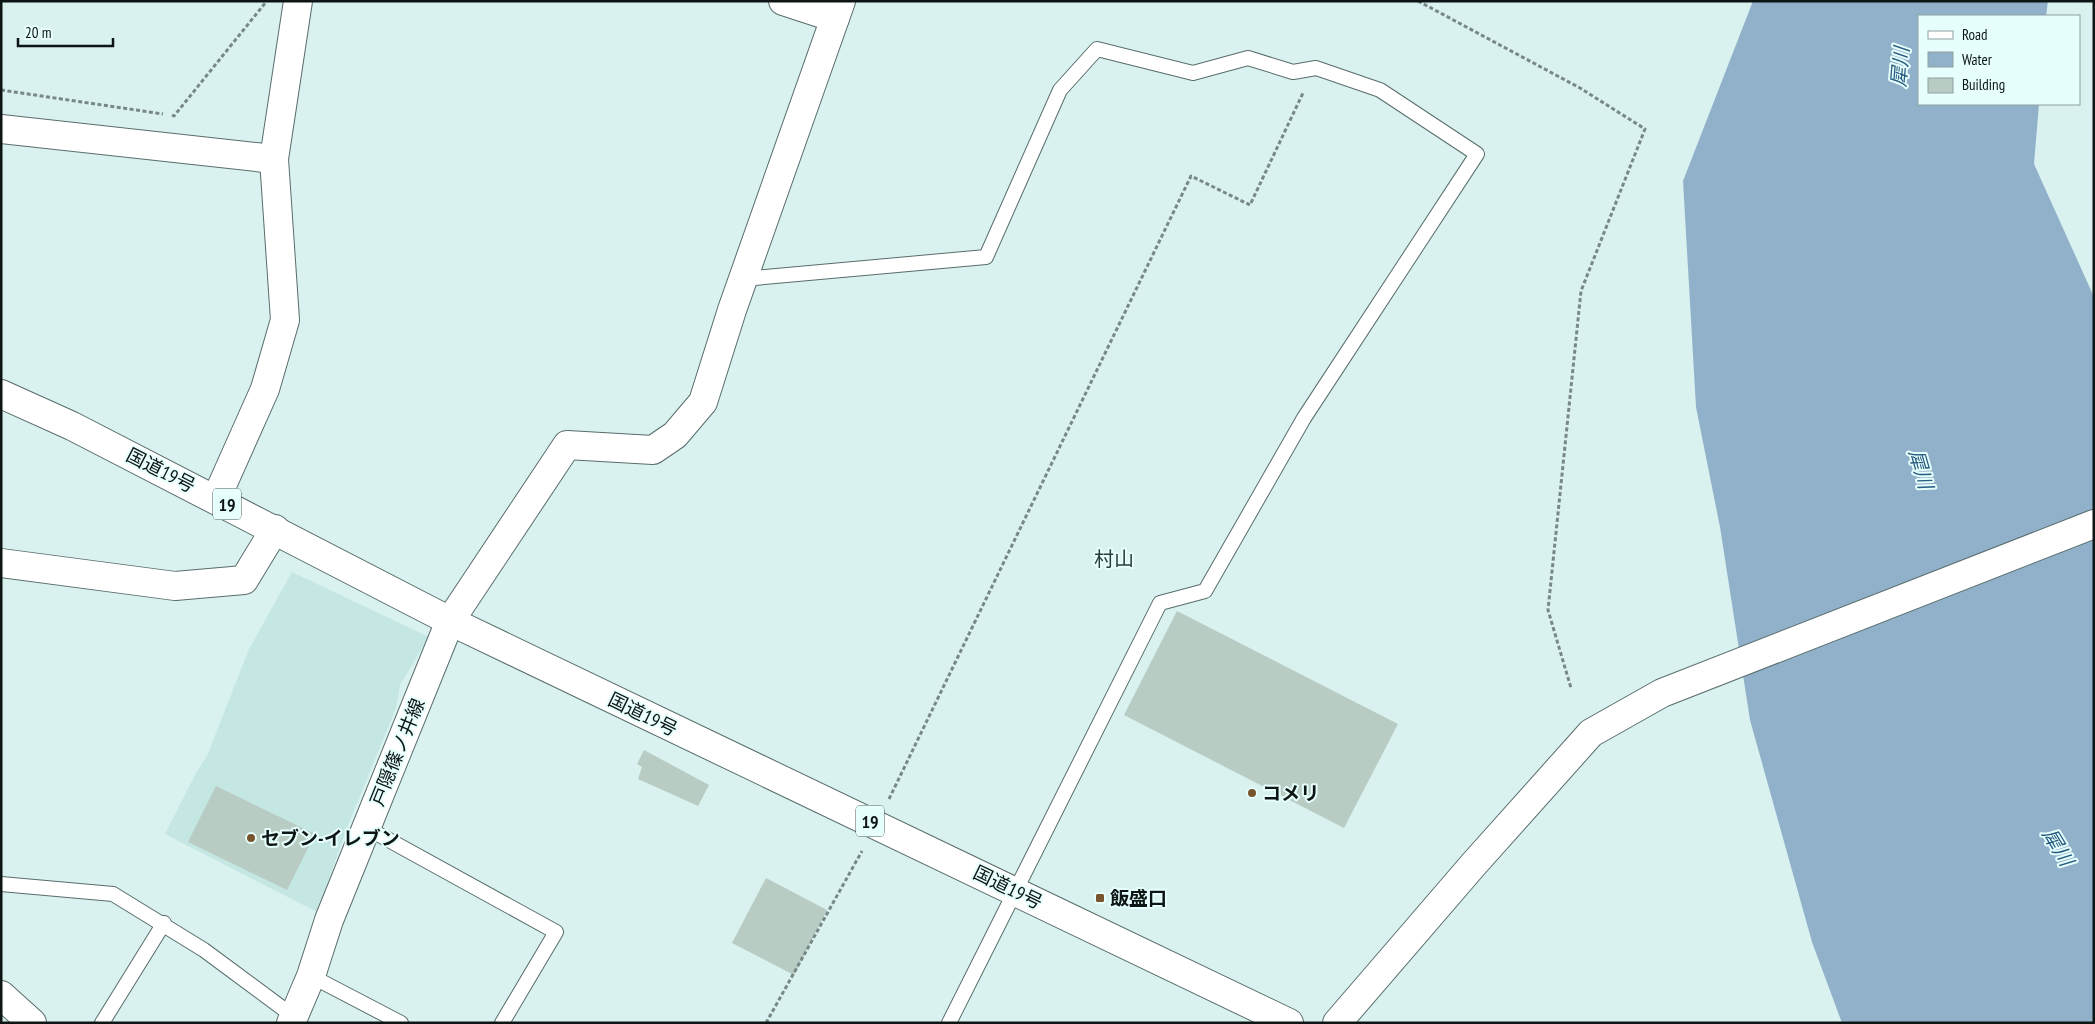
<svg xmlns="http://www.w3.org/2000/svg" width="2095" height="1024" font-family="'PT Sans Narrow','Noto Sans JP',sans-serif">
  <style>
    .built { fill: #c5e7e4 }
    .water { fill: #91b1ca }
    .building { fill: #b8ccc3 }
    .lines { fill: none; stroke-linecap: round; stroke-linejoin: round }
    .service-casing { stroke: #586d6c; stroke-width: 16 }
    .minor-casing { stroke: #586d6c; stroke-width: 30 }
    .tertiary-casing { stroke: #586d6c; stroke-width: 30 }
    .primary-casing { stroke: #586d6c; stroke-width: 30 }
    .trunk-casing { stroke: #586d6c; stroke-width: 30 }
    .path { stroke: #788887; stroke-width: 3; stroke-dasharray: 4 2.5; stroke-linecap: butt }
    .service { stroke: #fff; stroke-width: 14 }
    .minor { stroke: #fff; stroke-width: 28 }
    .tertiary { stroke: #fff; stroke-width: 28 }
    .primary { stroke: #fff; stroke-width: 28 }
    .trunk { stroke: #fff; stroke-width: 28 }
    .poi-dot { fill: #78542d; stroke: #e6fefc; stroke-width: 2 }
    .labels { text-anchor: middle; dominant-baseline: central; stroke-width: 4; stroke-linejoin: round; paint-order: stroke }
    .shield { fill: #e6fefc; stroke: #4e5b5a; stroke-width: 1 }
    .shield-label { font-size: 18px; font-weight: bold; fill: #0d1515 }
    .street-label { font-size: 19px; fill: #0d1515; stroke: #e6fefc }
    .poi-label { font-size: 19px; font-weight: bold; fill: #0d1515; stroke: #e6fefc; text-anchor: start }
    .water-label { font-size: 20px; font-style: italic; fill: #275b7f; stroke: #e6fefc }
    .neighbourhood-label { font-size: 20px; fill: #283c3b; stroke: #e6fefc }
  </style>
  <rect width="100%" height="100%" fill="#d9f1ef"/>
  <!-- built -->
  <path class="built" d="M292 572 429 637 400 685 396 708 347 828 317 912 165 834 197 771 207 756 249 649Z"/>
  <!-- water -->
  <path class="water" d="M1753 1H2048L2046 16H1919V104H2039L2034 164 2094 297V1023H1842L1812 942 1750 720 1720 527 1696 407 1683 181Z"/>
  <!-- building -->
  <g class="building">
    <path d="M1177 611 1398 724 1344 828 1124 715Z"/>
    <path d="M644 750 709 785 698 806 638 779 642 767 637 764Z"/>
    <path d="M216 786 315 834 287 890 188 842Z"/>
    <path d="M766 878 827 910 794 975 732 943Z"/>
  </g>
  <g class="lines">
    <!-- service casing -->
    <g class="service-casing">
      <g id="service">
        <path d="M743 279 986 257 1060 90 1097 49 1193 73 1248 58 1293 72 1316 68 1380 90 1477 154 1304 418 1205 591 1160 603 949 1023"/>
        <path d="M367 828 556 932 502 1023"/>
        <path d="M1 884 113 894 204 950 293 1016"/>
        <path d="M311 976 401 1023"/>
        <path d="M102 1023 164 923"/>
      </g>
    </g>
    <!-- minor casing -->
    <g class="minor-casing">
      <g id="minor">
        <path d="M783 1 835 18"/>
        <path d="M1 129 274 159"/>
        <path d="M216 499 265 389 285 320 274 159 298 1"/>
        <path d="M1 563 175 586 244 580 275 529"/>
        <path d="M450 621 567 445 653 450 675 435 703 402 732 310 841 1"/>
        <path d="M1 995 32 1023"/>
      </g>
    </g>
    <!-- tertiary casing -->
    <g class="tertiary-casing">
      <path id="tertiary" d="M1337 1023 1473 865 1591 733 1662 693 2094 524"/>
    </g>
    <!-- primary casing -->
    <g class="primary-casing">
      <path id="primary" d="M291 1023 311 976 329 920 450 621"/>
    </g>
    <!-- trunk casing -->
    <g class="trunk-casing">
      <path id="trunk" d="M1 394 72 426 450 621 1289 1023"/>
    </g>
    <!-- path -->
    <g class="path">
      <path d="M1418 1 1580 88 1645 129 1581 291 1548 610 1571 688"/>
      <path d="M1 90 163 114"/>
      <path d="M172 115 174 116 266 2"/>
      <path d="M889 799 1191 176 1250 205 1303 93"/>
      <path d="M766 1023 862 851"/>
    </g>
    <!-- service -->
    <use href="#service" class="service"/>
    <!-- minor -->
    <use href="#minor" class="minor"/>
    <!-- tertiary -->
    <use href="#tertiary" class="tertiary"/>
    <!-- primary -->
    <use href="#primary" class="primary"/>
    <!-- trunk -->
    <use href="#trunk" class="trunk"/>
  </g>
  <!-- markers -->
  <g class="poi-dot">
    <circle cx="1252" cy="793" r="5"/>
    <circle cx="251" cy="838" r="5"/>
    <rect x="1095" y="893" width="10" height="10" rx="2.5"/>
  </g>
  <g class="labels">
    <!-- shield labels -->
    <g class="shield">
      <rect x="213" y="488.5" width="28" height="31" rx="4"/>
      <rect x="856" y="805.5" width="28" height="31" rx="4"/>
    </g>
    <g class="shield-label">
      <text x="227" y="504">19</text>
      <text x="870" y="821">19</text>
    </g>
    <!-- street labels -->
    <g class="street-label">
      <text transform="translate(161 470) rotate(27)">国道19号</text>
      <text transform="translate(643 714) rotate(26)">国道19号</text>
      <text transform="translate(397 752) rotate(-68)">戸隠篠ノ井線</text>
      <text transform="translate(1008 887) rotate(26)">国道19号</text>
    </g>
    <!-- poi labels -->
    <g class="poi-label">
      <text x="1262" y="793">コメリ</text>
      <text x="261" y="838">セブン-イレブン</text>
      <text x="1110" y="898">飯盛口</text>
    </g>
    <!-- water labels -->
    <g class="water-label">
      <text transform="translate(1900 67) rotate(-85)">犀川</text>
      <text transform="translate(1921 469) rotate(74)">犀川</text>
      <text transform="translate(2058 847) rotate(59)">犀川</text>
    </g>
    <!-- neighbourhood labels -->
    <g class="neighbourhood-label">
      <text x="1114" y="559">村山</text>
    </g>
  </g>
  <!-- border -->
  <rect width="2095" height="1024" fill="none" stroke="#0d1515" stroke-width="5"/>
  <!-- legend -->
  <rect x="1918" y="15" width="162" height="90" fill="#e6fefc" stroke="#8fa1a0"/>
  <rect x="1928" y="31" width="25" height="8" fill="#ffffff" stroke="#8fa1a0"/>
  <text x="1962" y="40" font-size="15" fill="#0d1515">Road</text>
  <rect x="1928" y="52" width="25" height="15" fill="#91b1ca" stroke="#8fa1a0"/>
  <text x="1962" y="65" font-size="15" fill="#0d1515">Water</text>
  <rect x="1928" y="78" width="25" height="15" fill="#b8ccc3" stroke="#8fa1a0"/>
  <text x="1962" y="90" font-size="15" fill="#0d1515">Building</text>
  <!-- scale -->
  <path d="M18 38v8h95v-8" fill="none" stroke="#0d1515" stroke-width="2.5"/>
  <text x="25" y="38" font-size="15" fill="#0d1515" stroke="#e6fefc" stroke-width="4" paint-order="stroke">20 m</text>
</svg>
